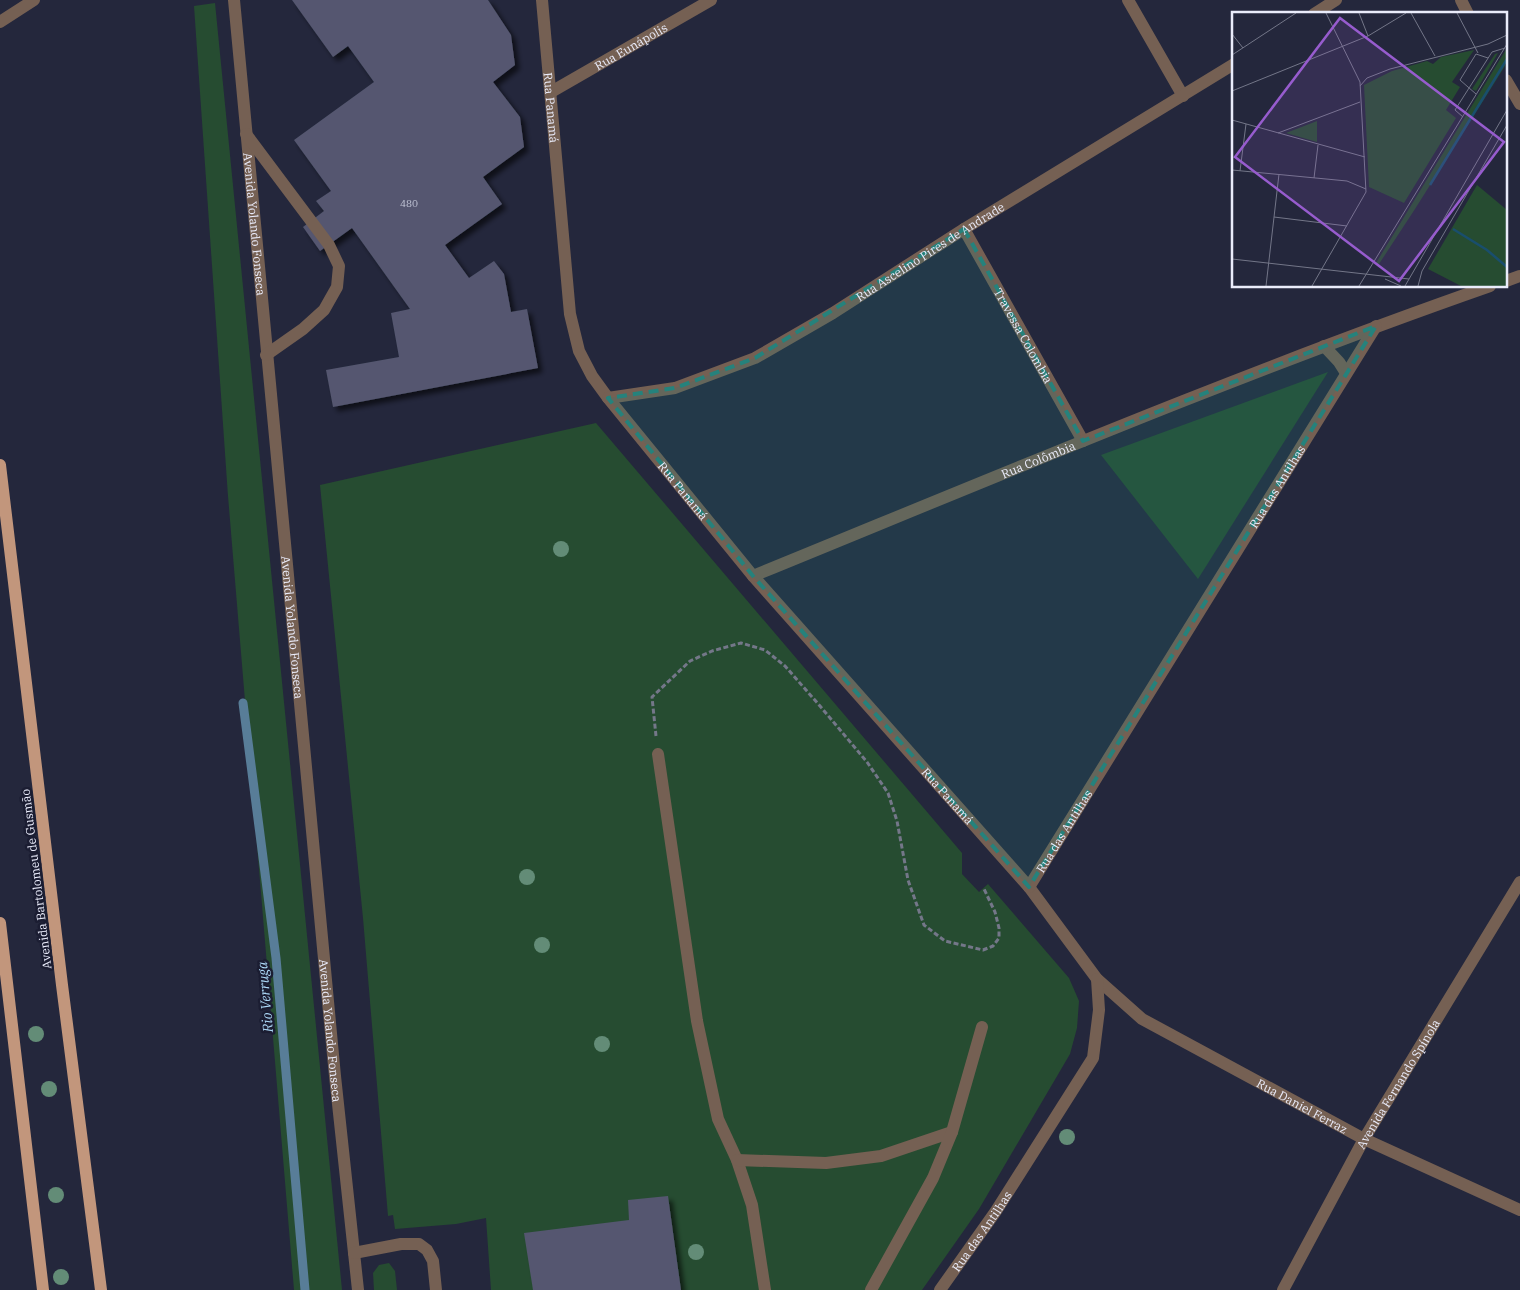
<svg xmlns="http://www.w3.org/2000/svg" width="1520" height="1290" font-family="'IBM Plex Serif',serif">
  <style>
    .green { fill: #264c31 }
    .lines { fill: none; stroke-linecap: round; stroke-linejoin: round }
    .stream { stroke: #587d98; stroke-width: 9 }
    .building { fill: #54576f; filter: url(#shadow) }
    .path { stroke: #747789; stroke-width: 3; stroke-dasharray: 5 2.5; stroke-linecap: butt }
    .minor { stroke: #756053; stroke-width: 12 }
    .major { stroke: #c2967c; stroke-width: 12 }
    .tree { fill: #638c77 }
    .marked { fill: #25827c; fill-opacity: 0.2; stroke: #25827c; stroke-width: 4; stroke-dasharray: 10 6; stroke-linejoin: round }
    .labels { text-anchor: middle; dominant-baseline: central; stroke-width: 5; stroke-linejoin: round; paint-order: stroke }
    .number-label { font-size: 10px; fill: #c4c7d8 }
    .street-label { font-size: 12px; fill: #eaecfb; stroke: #1b1d32 }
    .water-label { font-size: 14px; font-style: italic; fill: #acd8f7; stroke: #1b1d32 }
    .inset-river { fill: none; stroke: #194e6d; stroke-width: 2.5 }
    .inset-road { fill: none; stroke: #737688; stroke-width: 1 }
    .view { fill: #975cce; fill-opacity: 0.15; stroke: #975cce; stroke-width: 2.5 }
    .inset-edge { fill: none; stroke: #eaecfb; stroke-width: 2.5 }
  </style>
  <defs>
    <filter id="shadow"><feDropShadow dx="4.5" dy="4.5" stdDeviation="2.5" flood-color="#0009"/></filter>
  </defs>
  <rect width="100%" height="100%" fill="#24273c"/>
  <!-- green -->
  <g class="green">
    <path d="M215 3 342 1290H294L228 496 194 6Z"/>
    <path d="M1328 372 1198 579 1101 455Z"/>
    <path d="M596 423 962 853V874L979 892 988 884 1069 978 1079 1001 1077 1028 1070 1054 979 1209 922 1290H491L486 1218 456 1224 395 1229 393 1215 388 1216 363 918 320 485Z"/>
    <path d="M389 1263 395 1271 397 1290H374L373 1273 379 1265Z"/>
  </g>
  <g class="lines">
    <!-- stream -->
    <path class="stream" d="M243 703 276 958 305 1290"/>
  </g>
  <!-- building -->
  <g class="building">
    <path d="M292 0H488L511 35 515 65 493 82 520 117 524 147 483 177 502 204 445 245 469 278 494 261 504 274 511 312 527 309 538 368 333 407 326 370 399 357 391 313 410 309 352 228 320 251 303 227 324 211 316 201 331 191 294 140 374 82 348 46 333 57Z"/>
    <path d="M668 1196 681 1290H533L524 1233 629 1220 628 1200Z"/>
  </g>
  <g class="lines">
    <!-- path -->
    <path class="path" d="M656 736 652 697 690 661 712 651 741 643 765 650 785 666 820 706 867 762 888 793 897 821 908 880 924 925 945 941 983 950 993 946 999 938V928L995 912 984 889"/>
    <!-- minor -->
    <g class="minor">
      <path id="s1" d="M234 0 335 1076 358 1290"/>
      <path id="s2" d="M542 0 570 314 579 351 592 376 608 398 753 576 1029 887 1097 979 1142 1019 1364 1139 1520 1210"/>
      <path d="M1128 0 1183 96"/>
      <path d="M1461 0 1468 14"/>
      <path d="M1314 14 1336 0"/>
      <path d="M0 22 34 0"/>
      <path d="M1506 80 1520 104"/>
      <path id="s3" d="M551 92 711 0"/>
      <path d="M246 134 329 245 339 266 337 287 324 310 303 329 266 355"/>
      <path id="s4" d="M964 229 1083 441"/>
      <path d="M1506 281 1520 276"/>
      <path d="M1324 346 1339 362 1346 373"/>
      <path id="s5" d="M608 398 675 388 755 358 833 313 964 229 1234 64"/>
      <path id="s6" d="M753 576C998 476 1241 373 1490 286"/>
      <path d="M658 754 697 1021 718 1119 737 1160 752 1205 765 1290"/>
      <path id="s7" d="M1029 887 1376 326"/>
      <path d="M737 1160 826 1163 881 1156 952 1132"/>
      <path d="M354 1253 401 1244H419L427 1250 433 1261 436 1290"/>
      <path d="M871 1290 933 1178 952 1132 982 1027"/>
      <path id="s8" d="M940 1290 996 1211 1093 1058 1099 1010 1097 979"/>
      <path id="s9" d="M1283 1290 1364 1139 1520 882"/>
    </g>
    <!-- major -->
    <g class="major">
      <path d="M0 465 62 985 101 1290"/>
      <path d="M0 923 43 1290"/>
    </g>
  </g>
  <!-- trees -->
  <g class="tree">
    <circle cx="561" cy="549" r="8"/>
    <circle cx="527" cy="877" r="8"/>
    <circle cx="542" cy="945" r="8"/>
    <circle cx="36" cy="1034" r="8"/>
    <circle cx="602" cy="1044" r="8"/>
    <circle cx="49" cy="1089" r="8"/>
    <circle cx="1067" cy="1137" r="8"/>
    <circle cx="56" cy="1195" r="8"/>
    <circle cx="696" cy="1252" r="8"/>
    <circle cx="61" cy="1277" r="8"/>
  </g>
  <!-- marked area -->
  <path class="marked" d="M964 229 1083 441 1376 326 1029 887 753 576 608 398 675 388 755 358Z"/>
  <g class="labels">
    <!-- number labels -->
    <g class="number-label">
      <text x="409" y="203">480</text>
    </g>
    <!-- street labels -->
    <g class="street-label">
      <text stroke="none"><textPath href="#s3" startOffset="92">Rua Eunápolis</textPath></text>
      <text stroke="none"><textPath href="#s2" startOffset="108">Rua Panamá</textPath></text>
      <text stroke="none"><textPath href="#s1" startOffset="225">Avenida Yolando Fonseca</textPath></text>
      <text stroke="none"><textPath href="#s5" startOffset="358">Rua Ascelino Pires de Andrade</textPath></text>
      <text stroke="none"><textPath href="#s4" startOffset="122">Travessa Colombia</textPath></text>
      <text stroke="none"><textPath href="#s6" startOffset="308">Rua Colômbia</textPath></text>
      <text stroke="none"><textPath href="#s7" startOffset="471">Rua das Antilhas</textPath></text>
      <text stroke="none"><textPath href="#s2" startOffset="528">Rua Panamá</textPath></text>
      <text stroke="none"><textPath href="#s1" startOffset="630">Avenida Yolando Fonseca</textPath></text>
      <text stroke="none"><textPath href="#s2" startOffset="932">Rua Panamá</textPath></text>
      <text stroke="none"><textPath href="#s7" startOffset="66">Rua das Antilhas</textPath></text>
      <text transform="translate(36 879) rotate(-97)">Avenida Bartolomeu de Gusmão</text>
      <text stroke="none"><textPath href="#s1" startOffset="1035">Avenida Yolando Fonseca</textPath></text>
      <text stroke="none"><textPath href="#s9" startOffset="236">Avenida Fernando Spínola</textPath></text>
      <text stroke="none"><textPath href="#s2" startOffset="1411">Rua Daniel Ferraz</textPath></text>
      <text stroke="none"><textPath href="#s8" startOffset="72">Rua das Antilhas</textPath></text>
    </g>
    <!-- water labels -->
    <g class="water-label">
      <text transform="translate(265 997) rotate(-95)">Rio Verruga</text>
    </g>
  </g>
  <!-- overview -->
  <g transform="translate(1232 12)">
    <rect width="275" height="275" fill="#24273c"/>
    <path d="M275 36 273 54 183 197 147 252 144 251ZM242 38 220 70 228 75 214 98 224 106 172 191 137 175 132 73 160 59 195 49 201 52 209 45ZM266 41 244 79 240 77 263 42ZM85 109V130L54 121ZM245 173 275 198V274H229L196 257Z" fill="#264c31"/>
    <path class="inset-river" d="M198 173 275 47M221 217 255 238 275 255"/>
    <path class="inset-road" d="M127 1 136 24 174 1M179 1 203 44M225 1 246 41M0 22 11 36M0 43 64 1M128 74 135 66 158 57 256 32 275 23M0 79 136 24M244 82 228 68 244 42 256 46M231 105 223 98 260 40 273 36M0 108 133 145M46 121 128 90M0 158 115 169 134 177M8 159 14 112M82 166 86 133M42 205 115 214M0 247 177 267M153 267 169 274M34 274 47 162M80 274 134 180 128 70 94 1M127 274 275 32M173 274 275 98M186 274 190 259 275 113"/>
    <path class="view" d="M108 6 272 130 167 269 3 145Z"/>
    <rect width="275" height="275" class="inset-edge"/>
  </g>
</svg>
